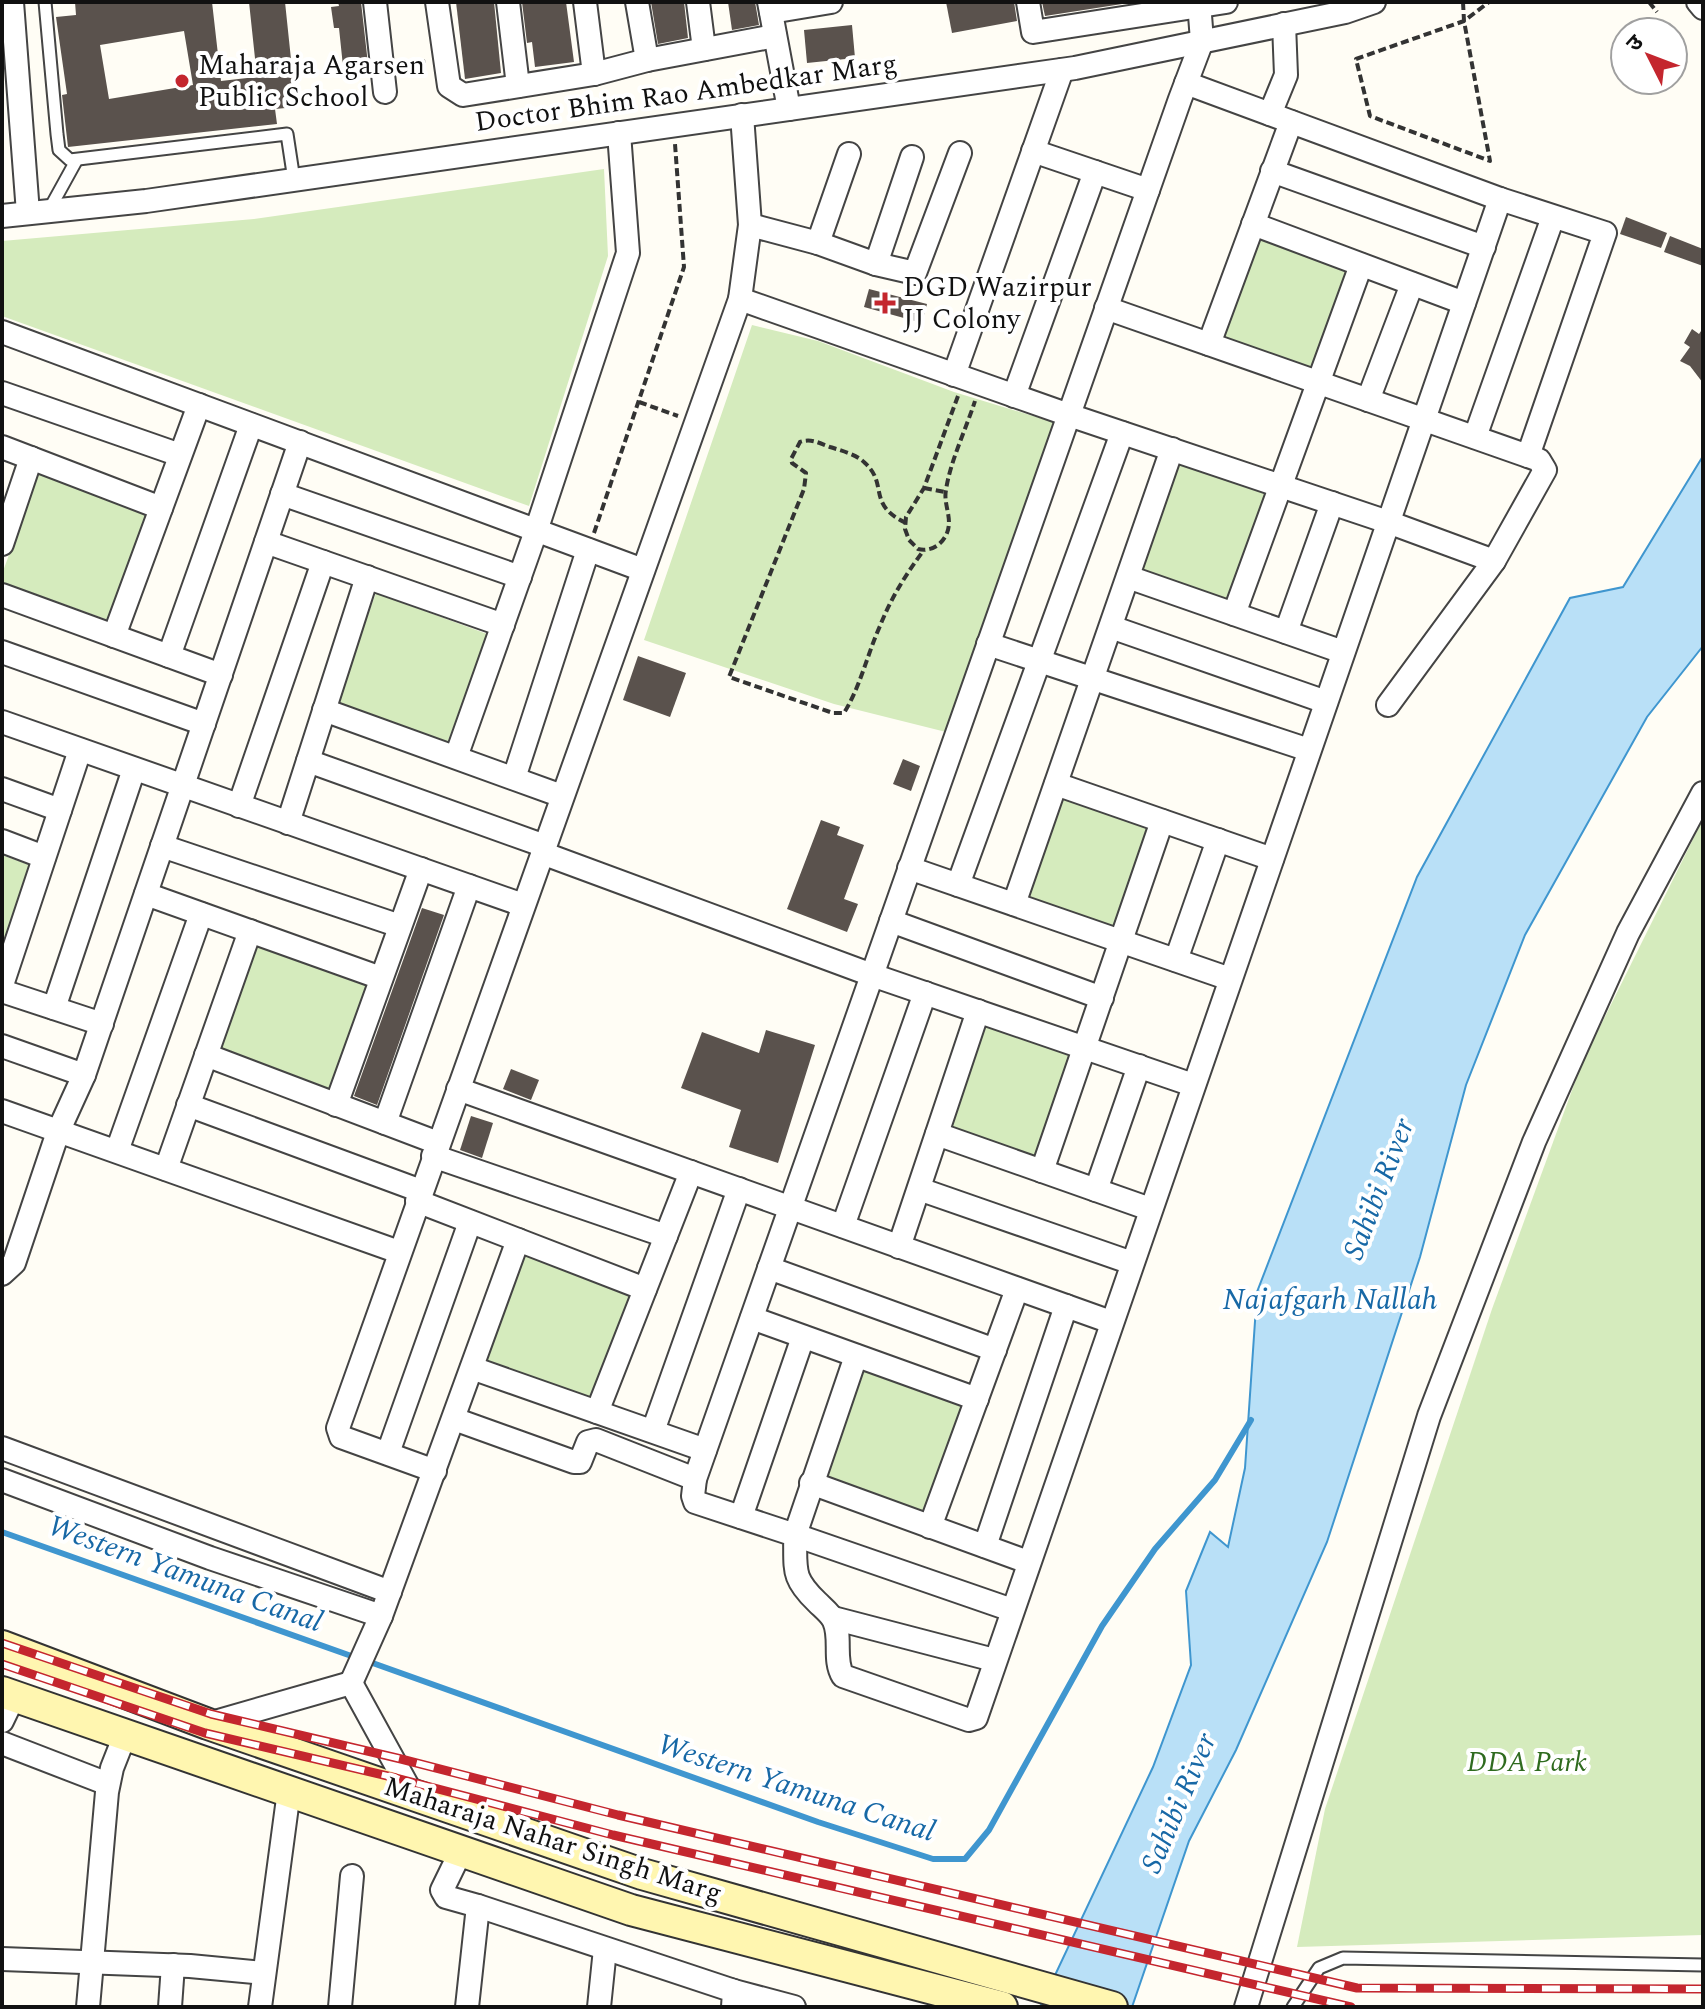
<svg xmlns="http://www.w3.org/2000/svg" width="1705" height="2009" font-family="Spectral,'Noto Sans Devanagari',serif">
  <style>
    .green { fill: #d5ebbd }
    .water { fill: #b9e0f7; stroke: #3f96cf; stroke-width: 2 }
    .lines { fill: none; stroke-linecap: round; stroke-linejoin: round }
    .stream { stroke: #3f96cf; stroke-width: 6 }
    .building { fill: #5a524d; fill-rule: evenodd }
    .service-casing { stroke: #444; stroke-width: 15 }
    .minor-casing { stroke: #444; stroke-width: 26 }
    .secondary-casing { stroke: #333; stroke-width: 34 }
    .path { stroke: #333; stroke-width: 4; stroke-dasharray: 8 4; stroke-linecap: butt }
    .service { stroke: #fff; stroke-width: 11 }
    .minor { stroke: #fff; stroke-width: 22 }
    .secondary { stroke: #fff6b0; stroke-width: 30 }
    .rail-casing { stroke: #c4262e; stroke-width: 9 }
    .rail { stroke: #fff; stroke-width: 6; stroke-dasharray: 18; stroke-linecap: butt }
    .poi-dot { fill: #c4262e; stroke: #fff; stroke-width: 3 }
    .labels { text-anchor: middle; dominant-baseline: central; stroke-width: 8; stroke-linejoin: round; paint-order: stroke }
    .poi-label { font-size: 28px; fill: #111; stroke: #fff; text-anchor: start }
    .street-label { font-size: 28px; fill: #111; stroke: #fff }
    .park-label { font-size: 28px; font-style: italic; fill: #2f6b1f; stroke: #fff }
    .water-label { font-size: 30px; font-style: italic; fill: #1768a6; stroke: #fff }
  </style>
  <rect width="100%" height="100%" fill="#fffdf5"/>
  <!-- green -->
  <g class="green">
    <path d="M604 169 608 256 529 506 2 316V241L254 219Z"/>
    <path d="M1254 230 1353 263 1315 376 1216 343Z"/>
    <path d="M752 325 818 341 954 392 1056 423 946 732 834 704 644 640Z"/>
    <path d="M1174 458 1273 491 1235 604 1136 571Z"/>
    <path d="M40 470 152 511 111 621 2 582V574Z"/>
    <path d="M376 593 487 634 447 744 335 703Z"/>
    <path d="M1059 791 1158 824 1120 937 1021 904Z"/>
    <path d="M1703 819V1935L1297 1947 1325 1809 1492 1309 1582 1063Z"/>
    <path d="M2 855 32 866 2 947Z"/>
    <path d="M259 942 371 983 330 1093 219 1052Z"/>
    <path d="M980 1017 1079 1050 1041 1163 942 1130Z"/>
    <path d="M522 1251 634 1292 594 1402 482 1361Z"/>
    <path d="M860 1365 969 1406 928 1515 819 1474Z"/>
  </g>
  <!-- water -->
  <path class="water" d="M1703 456V646L1647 717 1525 935 1466 1085 1420 1257 1327 1542 1236 1750 1189 1841 1132 2007H1040L1153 1767 1191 1665 1186 1591 1210 1532 1228 1547 1245 1468 1257 1292 1417 877 1570 598 1623 587Z"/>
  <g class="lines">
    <!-- stream -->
    <g class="stream">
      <path d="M2 1532 357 1658"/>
      <path d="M367 1661 818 1822 933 1859H965L989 1830 1102 1626 1155 1549 1215 1480 1251 1420"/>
    </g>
  </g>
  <!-- building -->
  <g class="building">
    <path d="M75 2H212L221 81 257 77 249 2H285L296 107 275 109 277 124 68 147 62 95 67 94 56 17 76 15ZM184 31 193 85 109 99 100 45Z"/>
    <path d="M338 2H361L369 73 344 76 339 28H334L331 7 339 6Z"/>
    <path d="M456 2H494L501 73 465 79Z"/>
    <path d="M522 2H566L574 62 535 67 532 42 527 43Z"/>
    <path d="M651 2H684L688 38 658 44Z"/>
    <path d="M728 2H755L759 25 732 30Z"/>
    <path d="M946 2H1014L1017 21 952 33Z"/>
    <path d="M1042 2H1135L1045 16Z"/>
    <path d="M852 25 855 58 807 63 804 30Z"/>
    <path d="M1626 217 1667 233 1661 248 1620 234Z"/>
    <path d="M1670 236 1703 249V266L1664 252Z"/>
    <path d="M869 289 927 304 922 323 864 307Z"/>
    <path d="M1703 328V383L1690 366 1680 361 1690 347 1684 343 1692 329 1699 334Z"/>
    <path d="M638 656 686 673 670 717 623 700Z"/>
    <path d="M903 759 920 766 911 791 893 784Z"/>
    <path d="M821 820 840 827 837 835 864 845 844 899 858 904 847 932 787 909Z"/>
    <path d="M422 908 444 915 377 1105 354 1096Z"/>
    <path d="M766 1030 815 1045 778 1163 729 1147 741 1110 681 1088 702 1032 759 1053Z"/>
    <path d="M511 1069 539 1080 531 1100 503 1089Z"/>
    <path d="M471 1116 493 1123 482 1158 460 1150Z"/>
  </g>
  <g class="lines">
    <!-- service casing -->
    <g class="service-casing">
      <g id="service">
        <path d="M45 2 57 134 59 150 70 160 287 134 294 180"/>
        <path d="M49 210 76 161"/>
        <path d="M1293 2007 1319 1968 1343 1958 1703 1965"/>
      </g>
    </g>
    <!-- minor casing -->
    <g class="minor-casing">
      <g id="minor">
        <path d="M12 2 28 213"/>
        <path d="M375 2 385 92"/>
        <path d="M437 2 449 86 463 95 594 74 647 60 775 36"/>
        <path d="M508 2 518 86"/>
        <path d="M585 2 594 74"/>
        <path d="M637 2 647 60"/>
        <path d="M698 2 704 49"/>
        <path d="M769 2 789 109"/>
        <path d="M1028 2 1033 32 1226 2"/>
        <path d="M1199 2 1202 41 1180 99 695 1479 693 1496 695 1502 795 1535C796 1570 791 1577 817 1602 823 1608 831 1614 834 1621 842 1638 833 1660 843 1676L969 1720 976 1718 1500 199"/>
        <path d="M1698 2 1703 8"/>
        <path d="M771 12 831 2"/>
        <path d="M1270 114 1286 75 1284 24"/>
        <path d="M1033 151 1148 190"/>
        <path d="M1272 171 1484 247"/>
        <path d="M2 216 146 201 1075 68 1345 12 1374 2"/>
        <path d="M1253 224 1464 303"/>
        <path d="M750 225 818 243 876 264 915 273 960 153"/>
        <path d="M818 243 849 154"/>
        <path d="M876 264 912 157"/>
        <path d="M740 299 1069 415 1388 522 1494 561"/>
        <path d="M1106 308 1528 456 1605 233 1500 199 1186 83"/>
        <path d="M2 332 643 570"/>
        <path d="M1209 344 1291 122"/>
        <path d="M954 375 1062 70"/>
        <path d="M2 393 180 455"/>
        <path d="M1014 396 1095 172"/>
        <path d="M1368 400 1412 284"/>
        <path d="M1475 437 1553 217"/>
        <path d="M2 447 161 508"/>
        <path d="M282 494 520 577"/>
        <path d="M266 542 503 625"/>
        <path d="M2 544 31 458"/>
        <path d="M1128 577 1343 652"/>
        <path d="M2 595 221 675"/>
        <path d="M1234 614 1361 265"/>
        <path d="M1111 627 1326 702"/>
        <path d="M1286 632 1332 503"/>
        <path d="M114 636 199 405"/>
        <path d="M988 644 1309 750"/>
        <path d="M2 652 204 724"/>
        <path d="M169 656 251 425"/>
        <path d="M1388 705 1494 561 1545 470 1539 460 1528 456"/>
        <path d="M324 710 562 796"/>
        <path d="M2 722 523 905"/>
        <path d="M456 757 536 531 628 253 619 133"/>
        <path d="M308 761 545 846"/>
        <path d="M514 778 588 550"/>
        <path d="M1056 784 1272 859"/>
        <path d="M2 789 60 810"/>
        <path d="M239 806 323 562"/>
        <path d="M288 823 367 577"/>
        <path d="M2 841 44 857"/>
        <path d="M162 846 400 926"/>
        <path d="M542 853 872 975 1193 1085"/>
        <path d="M909 868 1230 979"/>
        <path d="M958 885 1122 433"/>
        <path d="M146 894 381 978"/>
        <path d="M1014 904 1172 449"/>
        <path d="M891 921 1102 998"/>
        <path d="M1176 960 1218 840"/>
        <path d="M2 985 80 750"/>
        <path d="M2 991 102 1024"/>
        <path d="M54 1008 134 769"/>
        <path d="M2 1046 84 1075"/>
        <path d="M206 1055 438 1143"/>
        <path d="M458 1089 1111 1322"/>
        <path d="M188 1105 421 1191"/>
        <path d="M336 1105 421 869"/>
        <path d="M2 1111 399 1252"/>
        <path d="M385 1123 469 886"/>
        <path d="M937 1134 1150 1209"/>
        <path d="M117 1151 201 914"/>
        <path d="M433 1156 666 1236"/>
        <path d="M166 1169 250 931"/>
        <path d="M1042 1171 1162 821"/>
        <path d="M919 1189 1132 1263"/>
        <path d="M1096 1190 1139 1066"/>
        <path d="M417 1201 645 1289"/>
        <path d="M843 1226 925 993"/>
        <path d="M899 1247 978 1011"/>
        <path d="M769 1268 995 1350"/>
        <path d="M2 1274 14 1263 58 1132 84 1075 300 442"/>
        <path d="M752 1318 977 1399"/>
        <path d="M856 1356 795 1535 1012 1610"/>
        <path d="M472 1368 705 1450"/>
        <path d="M597 1412 691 1172"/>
        <path d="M454 1419 574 1462H580L588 1442 596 1440 695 1479"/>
        <path d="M653 1431 739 1189"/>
        <path d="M2 1448 390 1592"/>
        <path d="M388 1453 470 1222"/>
        <path d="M435 1471 341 1437 338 1428 740 299 750 225 742 115"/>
        <path d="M2 1480 210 1558 381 1616"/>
        <path d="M811 1483 1028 1562"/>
        <path d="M741 1517 803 1337"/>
        <path d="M930 1527 1017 1289"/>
        <path d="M985 1546 1066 1306"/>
        <path d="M833 1618 994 1660"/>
        <path d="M351 1683 381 1616 518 1240"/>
        <path d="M351 1683 412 1794"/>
        <path d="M2 1721 14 1696"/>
        <path d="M208 1724 351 1683"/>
        <path d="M2 1743 108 1784"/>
        <path d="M461 1851 442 1890 446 1897 478 1906 467 2007"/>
        <path d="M478 1906 734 1991 733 2007"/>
        <path d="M2 1959 190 1966 264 1973"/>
        <path d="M730 1990 794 2007"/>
        <path d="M88 2007 107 1792 112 1768 125 1735"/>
        <path d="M170 2007 173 1965"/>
        <path d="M260 2007 289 1791"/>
        <path d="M340 2007 352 1876"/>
        <path d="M599 2007 605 1949"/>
        <path d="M1246 2007 1429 1416 1534 1142 1628 933 1703 793"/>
      </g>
    </g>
    <!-- secondary casing -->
    <g class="secondary-casing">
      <g id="secondary">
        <path d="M2 1646 208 1724 642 1874 1112 2007"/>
        <path d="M2 1692 631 1910 1002 2007"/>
      </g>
    </g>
    <!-- path -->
    <g class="path">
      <path d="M1463 2 1464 21 1490 161 1370 116 1356 59 1464 21 1489 2"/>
      <path d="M1649 2 1657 12"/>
      <path d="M400 66 424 64 423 60"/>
      <path d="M958 396 924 488 906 517 905 529 909 540 918 549C931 552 942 545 947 533 953 518 943 504 946 490 950 462 966 429 975 401"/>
      <path d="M639 402 678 416"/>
      <path d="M924 488 945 492"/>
      <path d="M906 523C866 504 889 485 865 463 856 454 842 451 830 447 819 443 811 438 800 442L791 459 792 463 806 473 804 489 729 677 833 713H844C861 685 867 655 880 626 891 598 906 574 924 550"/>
      <path d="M594 533 684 267 675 144"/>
    </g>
    <!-- service -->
    <use href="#service" class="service"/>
    <!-- minor -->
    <use href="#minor" class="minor"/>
    <!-- secondary -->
    <use href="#secondary" class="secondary"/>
    <!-- rail casing -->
    <g class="rail-casing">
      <g id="rail">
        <path d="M2 1643 211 1714 401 1759 618 1815 1357 1988 1703 1989"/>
        <path d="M2 1664 205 1733 396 1778 613 1835 1351 2007"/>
      </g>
    </g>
    <!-- rail -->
    <use href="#rail" class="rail"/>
  </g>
  <!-- markers -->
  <g class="poi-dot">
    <circle cx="182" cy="81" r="8"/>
    <path d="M881 291h8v8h8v8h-8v8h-8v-8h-8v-8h8z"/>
  </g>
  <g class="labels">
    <!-- poi labels -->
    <g class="poi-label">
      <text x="198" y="65">Maharaja Agarsen<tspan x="198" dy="32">Public School</tspan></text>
      <text x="903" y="287">DGD Wazirpur<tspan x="903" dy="32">JJ Colony</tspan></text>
    </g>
    <!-- street labels -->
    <g class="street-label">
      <text transform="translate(686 93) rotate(-8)">Doctor Bhim Rao Ambedkar Marg</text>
      <text transform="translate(553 1840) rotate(18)">Maharaja Nahar Singh Marg</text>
    </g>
    <!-- park labels -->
    <g class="park-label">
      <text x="1527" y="1762">DDA Park</text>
    </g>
    <!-- water labels -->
    <g class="water-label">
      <text transform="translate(1379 1189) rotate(-69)">Sahibi River</text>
      <text x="1330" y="1300">Najafgarh Nallah</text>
      <text transform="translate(185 1574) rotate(20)">Western Yamuna Canal</text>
      <text transform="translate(796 1788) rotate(18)">Western Yamuna Canal</text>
      <text transform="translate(1179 1803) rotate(-67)">Sahibi River</text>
    </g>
  </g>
  <!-- border -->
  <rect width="1705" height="2009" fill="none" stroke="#111111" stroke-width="8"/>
  <!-- north arrow -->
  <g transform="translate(1649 56) rotate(312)"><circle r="38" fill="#ffffff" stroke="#a0a0a0" stroke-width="2"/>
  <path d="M0-6L14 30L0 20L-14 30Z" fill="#c4262e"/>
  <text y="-12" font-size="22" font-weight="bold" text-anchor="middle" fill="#111111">उ</text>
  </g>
</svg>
